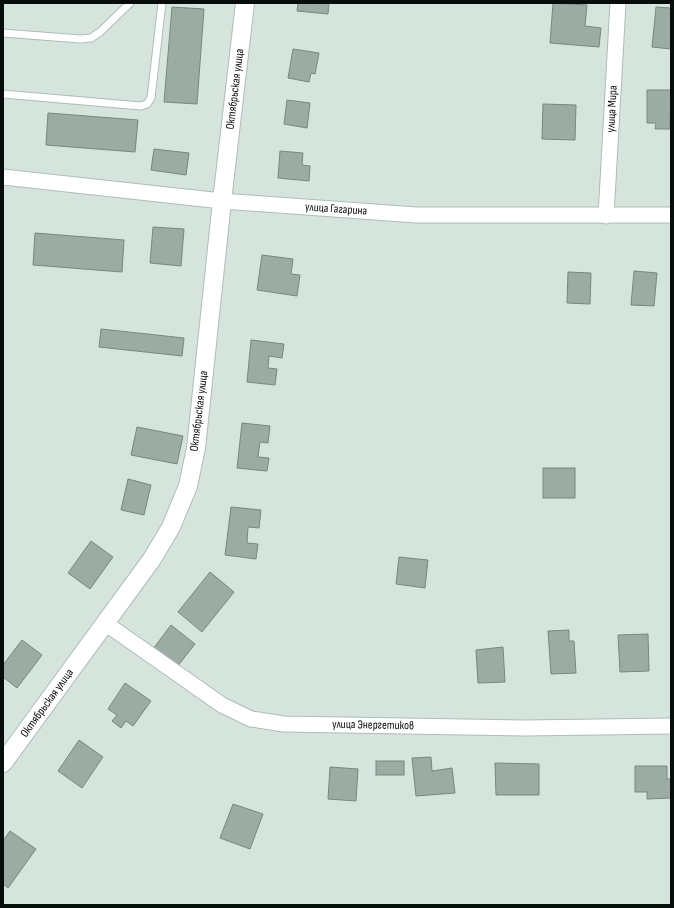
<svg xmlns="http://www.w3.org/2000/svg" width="674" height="908" font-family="'Sofia Sans Condensed',sans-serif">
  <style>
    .building { fill: #9caca4; stroke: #78877f }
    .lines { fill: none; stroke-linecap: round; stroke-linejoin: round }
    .service-casing { stroke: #aebdb5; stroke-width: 9 }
    .minor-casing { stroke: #aebdb5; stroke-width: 17 }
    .tertiary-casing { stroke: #aebdb5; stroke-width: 20 }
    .service { stroke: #fff; stroke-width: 7 }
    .minor { stroke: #fff; stroke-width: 15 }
    .tertiary { stroke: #fff; stroke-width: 18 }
    .labels { text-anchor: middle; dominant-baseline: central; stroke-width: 3; stroke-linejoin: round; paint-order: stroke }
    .street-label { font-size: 12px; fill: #070d0a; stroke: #fff }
  </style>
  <rect width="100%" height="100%" fill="#d5e5dd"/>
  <!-- building -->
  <g class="building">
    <path d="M298 3H329L328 14 297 11Z"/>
    <path d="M553 3 587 5 585 26 601 28 599 47 550 43Z"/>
    <path d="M172 7 204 9 197 104 164 102Z"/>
    <path d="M656 7 671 8V49L652 47Z"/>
    <path d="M293 49 319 53 315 74 311 73 309 82 288 78Z"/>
    <path d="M647 90H671L670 129H655L656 123H647Z"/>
    <path d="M287 100 310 103 307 128 284 124Z"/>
    <path d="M543 104 576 105 575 140 542 139Z"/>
    <path d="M48 113 138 120 135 152 46 145Z"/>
    <path d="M154 149 189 153 186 175 151 170Z"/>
    <path d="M280 151 303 153 302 165 310 166 309 181 278 178Z"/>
    <path d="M153 227 184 229 181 266 150 263Z"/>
    <path d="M35 233 124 240 122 272 33 265Z"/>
    <path d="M262 255 293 259 291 274 300 275 297 296 257 290Z"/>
    <path d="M634 271 657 273 654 306 631 305Z"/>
    <path d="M568 272 591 273 590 304 567 303Z"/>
    <path d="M101 329 184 338 182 356 99 347Z"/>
    <path d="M251 340 284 344 282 358 269 356 268 368 277 369 275 385 247 382Z"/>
    <path d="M242 423 270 426 268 443 260 442 258 457 269 458 267 471 237 468Z"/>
    <path d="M137 427 183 436 177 464 131 455Z"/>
    <rect x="543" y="468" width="32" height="30"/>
    <path d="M128 479 151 485 144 515 121 510Z"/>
    <path d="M231 507 261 510 259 528 248 527 247 543 258 544 256 559 225 555Z"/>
    <path d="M91 541 113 557 90 589 68 573Z"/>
    <path d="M399 557 428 560 425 588 396 584Z"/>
    <path d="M210 572 234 592 202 632 178 612Z"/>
    <path d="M171 625 195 644 177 667 153 649Z"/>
    <path d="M569 630V641H574L576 673 551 674 548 631Z"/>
    <path d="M648 634 649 671 620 672 618 635Z"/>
    <path d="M22 640 42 655 17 688 3 677V665Z"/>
    <path d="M503 647 505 682 478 683 476 650Z"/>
    <path d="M125 683 151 701 133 726 126 721 121 728 112 721 117 715 108 709Z"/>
    <path d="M79 740 103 757 82 788 58 771Z"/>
    <path d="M431 757 432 771 452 768 455 793 416 796 412 758Z"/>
    <rect x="376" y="761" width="28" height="14"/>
    <path d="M495 763 539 764V795H496Z"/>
    <path d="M635 766H667V779H671V798L647 799V792H635Z"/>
    <path d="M330 767 358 769 356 801 328 799Z"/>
    <path d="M233 804 263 814 250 849 220 838Z"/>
    <path d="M10 831 36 849 8 888 3 884V841Z"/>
  </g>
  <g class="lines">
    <!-- service casing -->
    <g class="service-casing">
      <g id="service">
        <path d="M3 33 80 39 91 38 100 32 130 3"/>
        <path d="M3 94 141 106 147 104 151 98 162 3"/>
      </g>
    </g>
    <!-- minor casing -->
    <g class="minor-casing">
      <g id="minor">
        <path d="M3 177 222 201 416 215H671"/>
        <path d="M606 216 618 3"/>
        <path d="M105 623 222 705 251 719 284 724 525 728 671 726"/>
      </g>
    </g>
    <!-- tertiary casing -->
    <g class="tertiary-casing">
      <path id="tertiary" d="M3 763 152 559 171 527 188 486 196 448 222 201 245 3"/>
    </g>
    <!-- service -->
    <use href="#service" class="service"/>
    <!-- minor -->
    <use href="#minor" class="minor"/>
    <!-- tertiary -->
    <use href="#tertiary" class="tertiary"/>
  </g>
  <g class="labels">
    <!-- street labels -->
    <g class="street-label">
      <text transform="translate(235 89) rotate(-83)">Октябрьская улица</text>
      <text transform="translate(612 109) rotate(-87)">улица Мира</text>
      <text transform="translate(336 209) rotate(4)">улица Гагарина</text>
      <text transform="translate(199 411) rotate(-83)">Октябрьская улица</text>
      <text transform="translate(47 703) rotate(-54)">Октябрьская улица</text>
      <text transform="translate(373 725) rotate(1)">улица Энергетиков</text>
    </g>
  </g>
  <!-- border -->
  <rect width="674" height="908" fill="none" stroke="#070d0a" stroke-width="8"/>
</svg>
